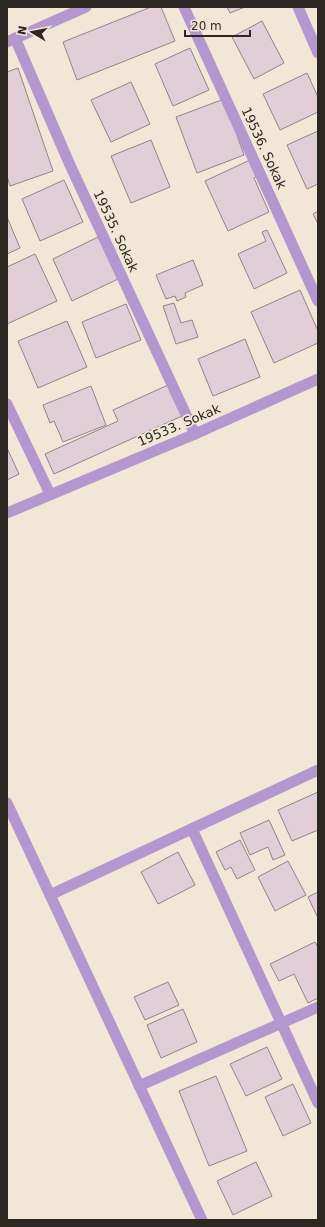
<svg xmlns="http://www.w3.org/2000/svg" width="325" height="1227" font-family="'DejaVu Sans',sans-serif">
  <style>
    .building { fill: #e2ced6; stroke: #95828a }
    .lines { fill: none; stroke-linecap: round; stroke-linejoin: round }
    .minor { stroke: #b497ce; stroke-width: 11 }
    .tertiary { stroke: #b497ce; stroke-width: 11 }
    .labels { text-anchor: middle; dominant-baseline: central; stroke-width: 3.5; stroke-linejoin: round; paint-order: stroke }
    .street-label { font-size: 13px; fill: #2c2721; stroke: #f2e6d6 }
  </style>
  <rect width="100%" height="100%" fill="#f2e6d6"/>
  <!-- building -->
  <g class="building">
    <path d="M151 7H161L175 41 77 80 63 42Z"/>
    <path d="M227 7H245L230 13Z"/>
    <path d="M262 21 284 63 254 79 232 37Z"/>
    <path d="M190 48 209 90 173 106 155 64Z"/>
    <path d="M18 68 53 171 10 186 7 176V72Z"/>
    <path d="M307 73 318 97V112L280 130 263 94Z"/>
    <path d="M131 82 150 124 111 142 91 100Z"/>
    <path d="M224 99 244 155 197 173 176 117Z"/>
    <path d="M318 131V184L307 189 287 145Z"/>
    <path d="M151 140 170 187 131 203 111 156Z"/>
    <path d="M250 160 258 176 254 178 269 212 228 231 205 181Z"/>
    <path d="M64 180 83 222 40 241 22 199Z"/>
    <path d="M318 211V224L313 214Z"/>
    <path d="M7 217 20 248 7 254Z"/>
    <path d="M267 230 287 273 254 289 238 254 266 241 262 232Z"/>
    <path d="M98 237 118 279 72 301 53 259Z"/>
    <path d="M35 254 57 301 7 324V267Z"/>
    <path d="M193 260 203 285 185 293 186 297 177 301 175 296 166 299 156 275Z"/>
    <path d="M300 290 318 331V343L274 363 251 312Z"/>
    <path d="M174 303 181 323 192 320 198 337 176 344 163 306Z"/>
    <path d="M126 304 141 340 96 358 82 322Z"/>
    <path d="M67 321 87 367 38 388 18 341Z"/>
    <path d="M245 339 260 377 213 396 198 359Z"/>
    <path d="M168 385 182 416 54 474 45 454 118 421 113 410Z"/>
    <path d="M91 386 106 425 63 442 54 421 50 423 43 405Z"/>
    <path d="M7 448 19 474 7 480Z"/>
    <path d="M318 792V830L292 841 278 810Z"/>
    <path d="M269 820 285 855 273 860 268 847 250 855 240 833Z"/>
    <path d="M240 840 255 870 237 879 231 867 225 870 216 852Z"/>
    <path d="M178 852 195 885 158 904 141 872Z"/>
    <path d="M288 861 306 895 275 911 258 877Z"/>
    <path d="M318 892V918L308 897Z"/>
    <path d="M315 942 318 947V998L308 1003 294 974 279 981 270 964Z"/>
    <path d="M168 982 179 1005 145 1020 134 997Z"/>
    <path d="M183 1009 197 1042 161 1058 147 1025Z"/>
    <path d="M267 1047 282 1079 246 1096 230 1064Z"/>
    <path d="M216 1076 247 1151 209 1166 179 1091Z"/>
    <path d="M293 1084 311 1123 283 1136 265 1097Z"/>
    <path d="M256 1162 272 1196 233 1215 217 1181Z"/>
  </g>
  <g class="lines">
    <!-- minor -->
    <g class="minor">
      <path d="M184 7 318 301"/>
      <path d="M298 7 318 53"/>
      <path d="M15 38 70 165 195 434"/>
      <path d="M7 404 50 494"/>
      <path d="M7 513 195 434 318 379"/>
      <path d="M7 803 202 1220"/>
      <path d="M192 829 318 1103"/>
      <path d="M50 895 318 770"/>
      <path d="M139 1086 318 1007"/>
    </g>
    <!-- tertiary -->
    <path class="tertiary" d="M7 42 86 7"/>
  </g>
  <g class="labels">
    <!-- street labels -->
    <g class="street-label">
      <text transform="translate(264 148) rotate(65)">19536. Sokak</text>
      <text transform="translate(116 231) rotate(65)">19535. Sokak</text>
      <text transform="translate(179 425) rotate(-23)">19533. Sokak</text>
    </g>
  </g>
  <!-- border -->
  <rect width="325" height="1227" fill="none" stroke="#2c2721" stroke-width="16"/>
  <!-- north arrow -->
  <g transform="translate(32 32) rotate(280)" stroke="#f2e6d6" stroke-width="3" paint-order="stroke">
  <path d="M0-3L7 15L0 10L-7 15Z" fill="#2c2721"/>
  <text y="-6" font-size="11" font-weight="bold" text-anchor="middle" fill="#2c2721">N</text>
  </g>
  <!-- scale -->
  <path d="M185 30v6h65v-6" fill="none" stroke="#2c2721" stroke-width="2"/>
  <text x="191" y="30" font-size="12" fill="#2c2721" stroke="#f2e6d6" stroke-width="3" paint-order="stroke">20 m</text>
</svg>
